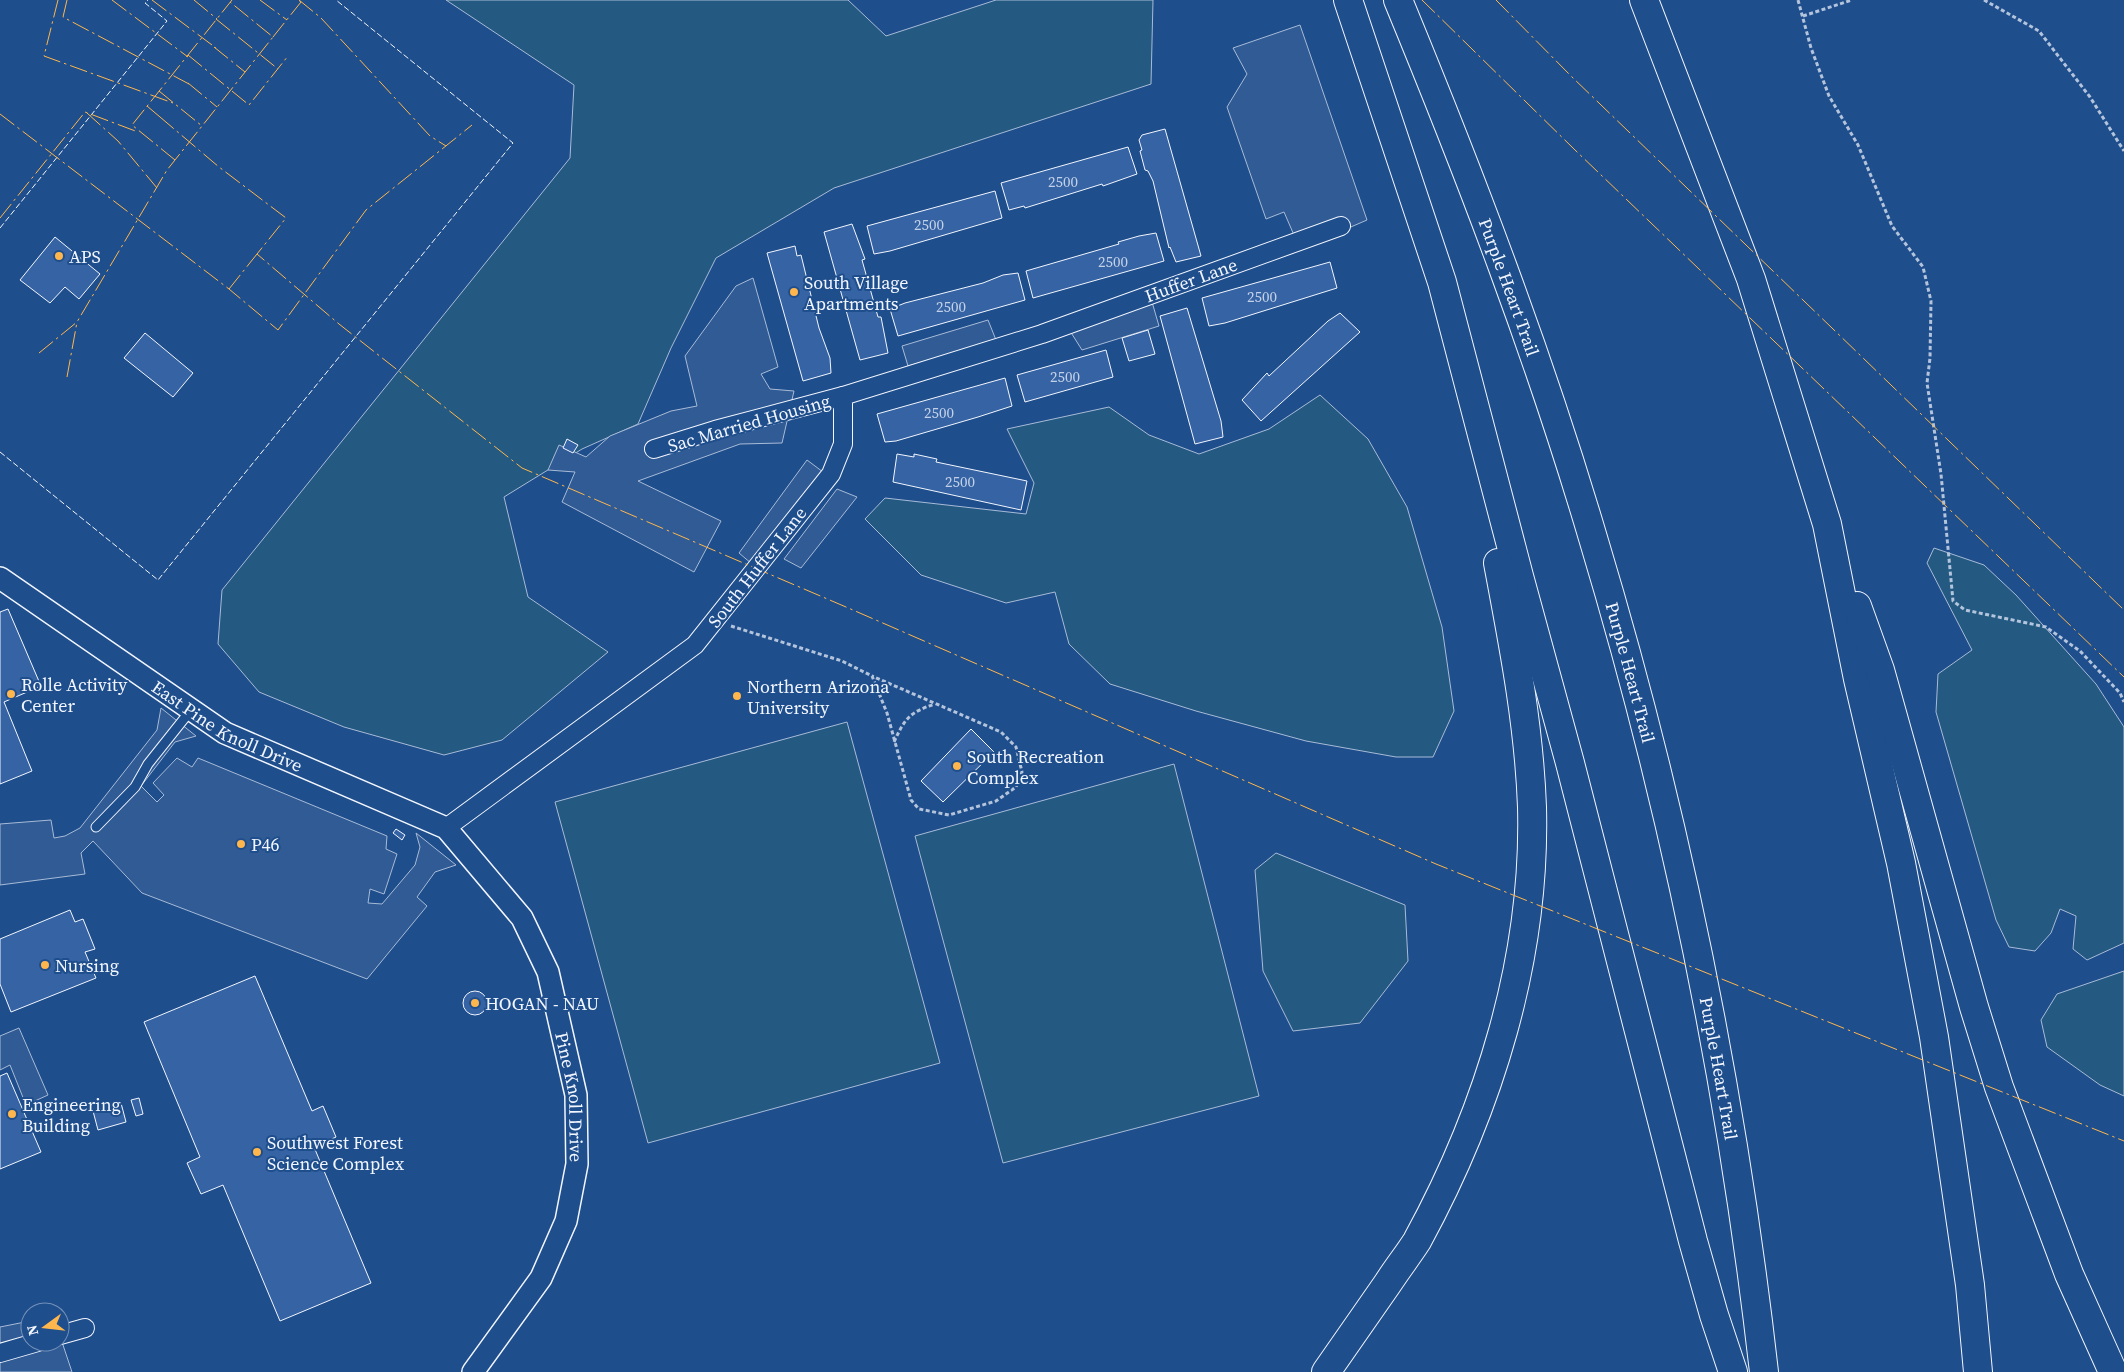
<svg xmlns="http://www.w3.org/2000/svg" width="2124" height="1372" font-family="'Source Serif 4',serif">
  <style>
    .green { fill: #245a82; stroke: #a8bbd7 }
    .parking { fill: #305b95; stroke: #a8bbd7 }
    .building { fill: #3563a3; stroke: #f2f6ff }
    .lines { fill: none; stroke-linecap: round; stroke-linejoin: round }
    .service-casing { stroke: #f2f6ff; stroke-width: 11 }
    .minor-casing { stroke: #f2f6ff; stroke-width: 20 }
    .tertiary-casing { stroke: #f2f6ff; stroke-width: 24 }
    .motorway-casing { stroke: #f2f6ff; stroke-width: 30 }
    .path { stroke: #b3c4dc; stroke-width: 3; stroke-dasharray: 4 2.5; stroke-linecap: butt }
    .service { stroke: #1f4e8c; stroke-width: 9 }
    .minor { stroke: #1f4e8c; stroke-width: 18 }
    .tertiary { stroke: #1f4e8c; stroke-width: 21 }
    .motorway { stroke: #1f4e8c; stroke-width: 28 }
    .fence { stroke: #f2f6ff; stroke-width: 1; stroke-dasharray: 6 2.5; stroke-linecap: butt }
    .power { stroke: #ffb74d; stroke-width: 1; stroke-dasharray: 18 4 2.5 4; stroke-linecap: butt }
    .poi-dot { fill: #ffb74d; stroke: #1f4e8c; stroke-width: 2 }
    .labels { text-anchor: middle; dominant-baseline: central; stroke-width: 4; stroke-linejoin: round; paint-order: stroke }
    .number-label { font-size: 15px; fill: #c3d1e8 }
    .poi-label { font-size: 18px; fill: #f2f6ff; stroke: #1f4e8c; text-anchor: start }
    .street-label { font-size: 18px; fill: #f2f6ff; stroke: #1f4e8c }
  </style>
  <rect width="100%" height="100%" fill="#1f4e8c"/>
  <!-- green -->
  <g class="green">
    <path d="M446 0H848L886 36 996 0H1153L1151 84 834 188 716 258 671 348 638 424 582 449 504 497 528 597 608 652 502 740 444 755 344 727 259 692 218 644 222 590 570 158 574 85Z"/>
    <path d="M1320 395 1368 439 1407 507 1442 627 1454 711 1433 757H1396L1306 741 1196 711 1110 684 1069 644 1055 592 1006 603 921 575 865 519 885 498 1026 514 1034 483 1007 429 1109 407 1149 435 1199 454 1269 429Z"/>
    <path d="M1934 548 1984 565 2016 595 2096 684 2124 727V943L2087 960 2073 949 2076 916 2060 909 2051 933 2035 951 2009 947 1996 920 1936 712 1938 674 1972 650 1927 563Z"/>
    <path d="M847 722 940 1063 648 1143 555 802Z"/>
    <path d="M1174 764 1259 1096 1003 1163 915 836Z"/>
    <path d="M1276 853 1405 905 1408 961 1360 1023 1293 1031 1263 971 1255 870Z"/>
    <path d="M2124 971V1096L2100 1085 2047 1047 2041 1020 2057 994Z"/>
  </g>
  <!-- parking -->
  <g class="parking">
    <path d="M1300 25 1367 220 1300 249 1284 212 1266 219 1227 107 1247 74 1233 48Z"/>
    <path d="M753 278 778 367 761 374 770 389 794 391 782 443 740 444 638 481 721 521 694 572 562 502 575 472 548 470 559 445 586 457 610 436 671 411 697 406 685 356 736 286Z"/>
    <path d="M1152 302 1159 326 1082 350 1070 331Z"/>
    <path d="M988 320 996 340 908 366 902 346Z"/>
    <path d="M807 460 823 472 752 564 739 553Z"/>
    <path d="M837 489 857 497 801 568 784 559Z"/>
    <path d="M161 708 196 736 175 742 141 786 157 802 164 795 153 783 177 758 192 767 198 758 387 836 386 849 397 854 384 894 370 889 368 903 382 904 415 865 420 847 416 833 456 865 435 872 417 897 427 906 367 979 142 893 93 841 81 853 85 874 0 885V824L51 820 54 838 65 836 80 828 157 730Z"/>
    <path d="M19 1028 48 1095 26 1105 10 1065 0 1070V1036Z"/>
    <path d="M30 1321V1342H60V1336L72 1372H0V1327Z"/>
  </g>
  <!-- building -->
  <g class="building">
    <path d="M1165 129 1201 256 1176 262 1170 247 1169 248 1153 181 1148 171 1145 170 1140 151 1142 150 1139 140 1142 135Z"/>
    <path d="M1128 147 1137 174 1103 186 1102 184 1025 208 1024 206 1009 210 1001 183Z"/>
    <path d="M995 191 1002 218 890 251 874 254 867 226Z"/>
    <path d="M852 224 865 259 862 260 878 317H881L888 353 860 360 824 232Z"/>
    <path d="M1156 233 1164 261 1033 298 1026 271 1119 244 1118 242 1139 236Z"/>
    <path d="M55 237 100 274 79 299 65 287 50 303 20 280Z"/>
    <path d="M795 246 797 256 801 255 819 328 830 358 831 373 803 381 767 253Z"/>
    <path d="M1330 262 1337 288 1225 323 1209 326 1202 298Z"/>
    <path d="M1018 273 1025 300 898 336 890 309 905 303 983 283 1003 275Z"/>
    <path d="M1187 308 1221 421 1223 437 1195 444 1160 316Z"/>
    <path d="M1340 313 1360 332 1261 421 1242 400 1267 373 1269 376 1328 321Z"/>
    <path d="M1148 330 1155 354 1129 361 1122 338Z"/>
    <path d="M145 333 193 373 173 397 124 358Z"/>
    <path d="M1106 350 1113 377 1025 402 1017 375Z"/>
    <path d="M1005 378 1012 406 978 417 896 441 885 442 877 414Z"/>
    <path d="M567 439 578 445 573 453 563 448Z"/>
    <path d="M897 454 914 457V454L937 459 936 462 1027 481 1021 510 893 482Z"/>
    <path d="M8 609 41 686 4 702 32 771 0 784V612Z"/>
    <path d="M971 729 994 752 943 802 921 781Z"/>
    <path d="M396 829 405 835 402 840 393 833Z"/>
    <path d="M70 910 75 922 83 919 95 949 85 952 96 978 11 1012 0 984V939Z"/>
    <path d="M255 976 312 1111 323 1106 336 1137 314 1147 371 1283 280 1321 223 1185 201 1194 187 1163 200 1157 144 1022Z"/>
    <circle cx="475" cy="1003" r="12"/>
    <path d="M7 1073 41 1152 0 1169V1076Z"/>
    <path d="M139 1098 143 1114 136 1116 131 1100Z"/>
    <path d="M121 1103 126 1122 98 1130 93 1111Z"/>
  </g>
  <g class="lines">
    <!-- service casing -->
    <g class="service-casing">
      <path id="service" d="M96 827 135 787 148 764 191 710"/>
    </g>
    <!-- minor casing -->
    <g class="minor-casing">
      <g id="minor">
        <path d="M654 449 715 430 843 396"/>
        <path d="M446 828 695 645 831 474 843 444V396L1042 334 1341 226"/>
        <path d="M60 1335 85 1328"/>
        <path d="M0 1353 38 1342"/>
      </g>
    </g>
    <!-- tertiary casing -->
    <g class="tertiary-casing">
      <g id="tertiary">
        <path id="s1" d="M0 578 225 733 446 828 522 918 548 972 576 1095 577 1164 566 1221 541 1278 473 1372"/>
      </g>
    </g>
    <!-- motorway casing -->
    <g class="motorway-casing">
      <g id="motorway">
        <path d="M1348 0 1442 282 1519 576 1570 763 1693 1241 1714 1315 1733 1372"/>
        <path id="s2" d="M1398 0C1471 177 1539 355 1593 538 1675 810 1732 1090 1764 1372"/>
        <path d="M1644 0 1751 279 1827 524 1858 679 1901 863 1934 1037 1970 1285 1978 1372"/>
        <path d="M1857 606 1880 670 1974 1007 1999 1087 2069 1274 2113 1372"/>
        <path d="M1326 1372C1346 1343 1367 1313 1388 1283 1397 1269 1408 1255 1417 1241 1489 1109 1536 958 1532 807 1529 724 1513 643 1498 563"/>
      </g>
    </g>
    <!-- path -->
    <g class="path">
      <path d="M1798 0 1811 48 1829 96 1858 145 1892 226 1923 267 1931 301 1930 358 1927 383 1941 474 1953 601 1965 610 2046 627 2080 651 2120 693 2124 702"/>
      <path d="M1984 0 2039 31 2090 97 2124 151"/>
      <path d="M1803 16 1852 0"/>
      <path d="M731 626 842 661 872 676 887 713 911 800 919 809 949 815 996 801 1016 787 1022 772 1016 747 1001 732 872 676"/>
      <path d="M894 742C905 718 910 712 935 704"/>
    </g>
    <!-- service -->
    <use href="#service" class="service"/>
    <!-- minor -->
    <use href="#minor" class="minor"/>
    <!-- tertiary -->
    <use href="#tertiary" class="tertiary"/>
    <!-- motorway -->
    <use href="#motorway" class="motorway"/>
    <!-- fence -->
    <g class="fence">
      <path d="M0 228 167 21 145 3 148 0"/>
      <path d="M0 452 158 580 513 143 336 0"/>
    </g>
    <!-- power -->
    <g class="power">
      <path d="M58 0 44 56 173 103"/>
      <path d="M67 0 63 17 189 84"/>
      <path d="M112 0 188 57"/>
      <path d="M152 0 216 48"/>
      <path d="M194 0 217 19"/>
      <path d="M260 0 287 20"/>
      <path d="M299 0 321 18 430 136 446 146"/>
      <path d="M1422 0 1575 150 2124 677"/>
      <path d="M1496 0 1571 76 2124 610"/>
      <path d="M216 19 278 69"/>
      <path d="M273 37 301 2 299 1"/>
      <path d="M214 47 245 72"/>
      <path d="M188 55 249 105 288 56"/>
      <path d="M188 83 217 107"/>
      <path d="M159 91 202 126"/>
      <path d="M147 106 160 117"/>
      <path d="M87 113 118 141 157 188"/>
      <path d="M0 114 229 289 278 330 366 210 472 125"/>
      <path d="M160 117 219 167 286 218 257 254 339 324 522 468 846 607 1436 864 2124 1141"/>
      <path d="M175 160 132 125 232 0"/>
      <path d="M0 218 85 112 138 132"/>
      <path d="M229 289 257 254"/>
      <path d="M39 353 77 322 167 170 273 37 230 2"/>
      <path d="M67 377 77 322"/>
    </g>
  </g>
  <!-- markers -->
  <g class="poi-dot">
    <circle cx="59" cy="256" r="5"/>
    <circle cx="794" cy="292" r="5"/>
    <circle cx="11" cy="694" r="5"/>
    <circle cx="737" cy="696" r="5"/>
    <circle cx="957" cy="766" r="5"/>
    <circle cx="241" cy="844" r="5"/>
    <circle cx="45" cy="965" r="5"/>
    <circle cx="475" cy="1003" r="5"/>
    <circle cx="12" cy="1114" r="5"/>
    <circle cx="257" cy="1152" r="5"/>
  </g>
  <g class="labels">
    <!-- number labels -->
    <g class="number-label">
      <text x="1063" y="181">2500</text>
      <text x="929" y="224">2500</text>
      <text x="1113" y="261">2500</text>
      <text x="1262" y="296">2500</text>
      <text x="951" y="306">2500</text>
      <text x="1065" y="376">2500</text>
      <text x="939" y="412">2500</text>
      <text x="960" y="481">2500</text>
    </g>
    <!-- poi labels -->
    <g class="poi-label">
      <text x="69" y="256">APS</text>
      <text x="804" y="282">South Village<tspan x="804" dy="21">Apartments</tspan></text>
      <text x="21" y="684">Rolle Activity<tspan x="21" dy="21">Center</tspan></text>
      <text x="747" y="686">Northern Arizona<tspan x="747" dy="21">University</tspan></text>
      <text x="967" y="756">South Recreation<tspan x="967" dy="21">Complex</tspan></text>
      <text x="251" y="844">P46</text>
      <text x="55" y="965">Nursing</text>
      <text x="485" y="1003">HOGAN - NAU</text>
      <text x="22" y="1104">Engineering<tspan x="22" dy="21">Building</tspan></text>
      <text x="267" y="1142">Southwest Forest<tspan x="267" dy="21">Science Complex</tspan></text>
    </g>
    <!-- street labels -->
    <g class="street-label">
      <text transform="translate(1191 280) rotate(-20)">Huffer Lane</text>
      <text stroke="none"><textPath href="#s2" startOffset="308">Purple Heart Trail</textPath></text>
      <text transform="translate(749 423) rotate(-16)">Sac Married Housing</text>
      <text transform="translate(757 567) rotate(-52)">South Huffer Lane</text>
      <text stroke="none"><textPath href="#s2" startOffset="712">Purple Heart Trail</textPath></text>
      <text stroke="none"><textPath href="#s1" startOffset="272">East Pine Knoll Drive</textPath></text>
      <text stroke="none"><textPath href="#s2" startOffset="1118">Purple Heart Trail</textPath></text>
      <text stroke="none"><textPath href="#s1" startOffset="819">Pine Knoll Drive</textPath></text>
    </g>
  </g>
  <!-- north arrow -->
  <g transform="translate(45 1327) rotate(255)"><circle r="24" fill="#1f4e8c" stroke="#7391ba"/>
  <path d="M0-4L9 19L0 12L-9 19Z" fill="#ffb74d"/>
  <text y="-8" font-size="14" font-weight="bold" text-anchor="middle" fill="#f2f6ff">N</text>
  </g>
</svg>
